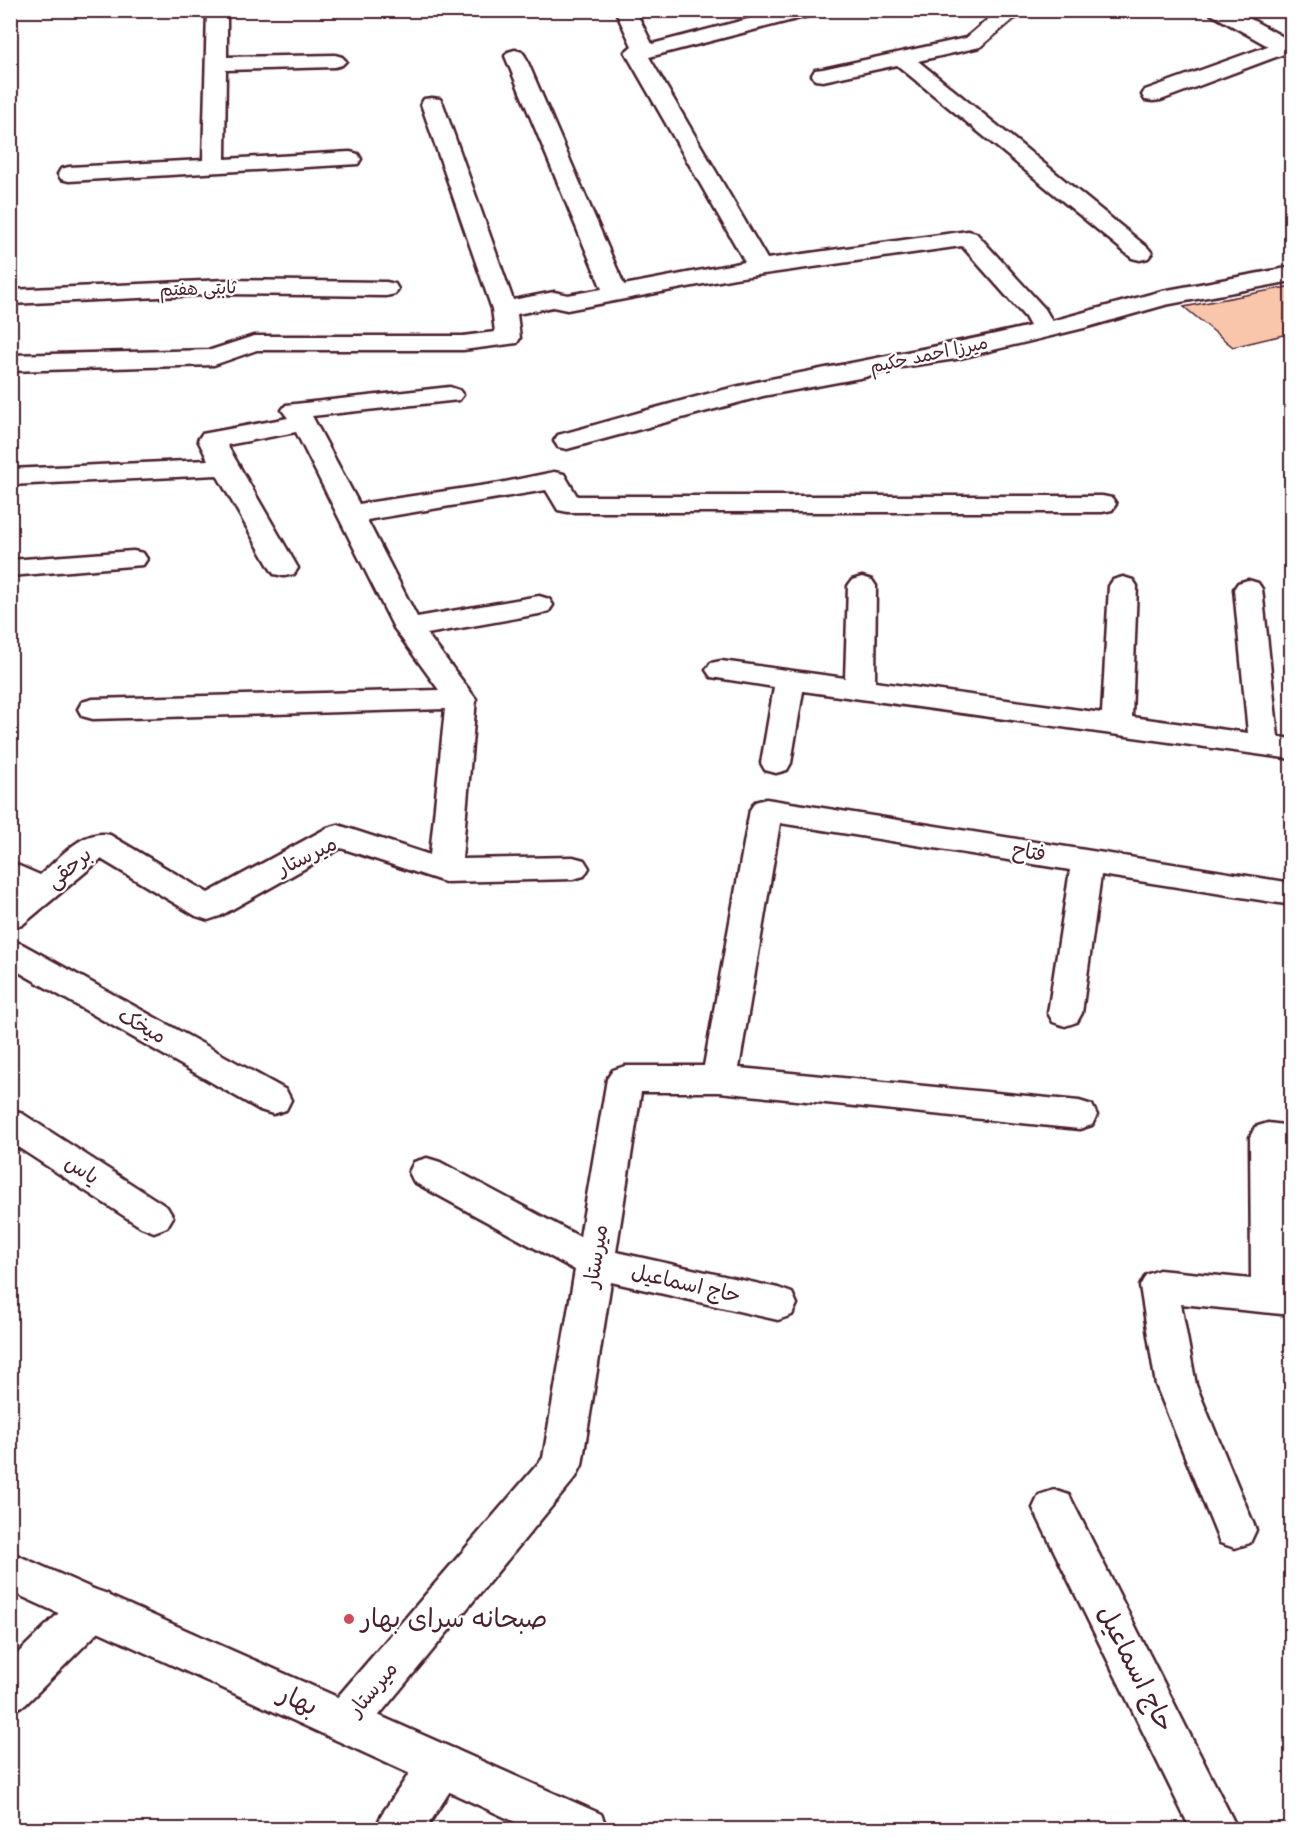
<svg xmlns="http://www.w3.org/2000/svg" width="1302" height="1840" font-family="'Balsamiq Sans','Playpen Sans Arabic',sans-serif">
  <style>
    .building { fill: #fac6ab; stroke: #4a1f2b; stroke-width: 1.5 }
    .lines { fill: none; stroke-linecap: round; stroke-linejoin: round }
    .minor-casing { stroke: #4a1f2b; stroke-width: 5 }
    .major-casing { stroke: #4a1f2b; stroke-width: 5 }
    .minor { fill: #fff; fill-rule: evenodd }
    .major { fill: #fff; fill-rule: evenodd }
    .poi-dot { fill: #d1495b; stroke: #fff; stroke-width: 2 }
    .labels { text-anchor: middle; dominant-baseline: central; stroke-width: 4.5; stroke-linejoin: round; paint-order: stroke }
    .far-street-label { font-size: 18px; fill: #4a1f2b; stroke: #fff }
    .street-label { font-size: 21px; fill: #4a1f2b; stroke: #fff }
    .near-poi-label { font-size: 26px; fill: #4a1f2b; stroke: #fff; text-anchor: start }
    .near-street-label { font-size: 26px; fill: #4a1f2b; stroke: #fff }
  </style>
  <rect width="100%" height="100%" fill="#fff"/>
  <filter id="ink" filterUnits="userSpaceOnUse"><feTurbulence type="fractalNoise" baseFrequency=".0167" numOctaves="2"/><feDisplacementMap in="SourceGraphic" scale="12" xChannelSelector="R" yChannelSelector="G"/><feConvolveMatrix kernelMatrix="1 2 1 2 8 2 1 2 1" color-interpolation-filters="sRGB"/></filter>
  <g filter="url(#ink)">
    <!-- building -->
    <path class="building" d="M1292 286V333L1233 347 1184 307Z"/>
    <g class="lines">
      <!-- minor casing -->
      <g class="minor-casing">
        <g id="minor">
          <path d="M207 10H227V57L335 55 342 57 346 61 342 65 335 67 226 70 225 159 350 152 358 154 361 159 358 164 69 181 61 179 58 174 61 169 69 167 203 160Z"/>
          <path d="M615 10H635L652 44 783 10H819L816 14 649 57 767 259 968 231 976 233 1045 309 1052 321 1162 291 1292 267V281L1165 305 1084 328 956 359 895 368 865 377 763 396 567 449 558 447 554 441 558 435C625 417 693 396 761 381 851 362 941 347 1030 326L1025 317 962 246 735 278 567 310 553 307 517 314 520 338 517 343 463 350H257L214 365 10 371V355L211 350 254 336H463L495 332 492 309 421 104 424 99 432 98 440 99 443 104 513 300 554 292 568 295 602 289 505 56 508 52 515 50 522 52 525 56 624 285 745 262 625 52 632 46Z"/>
          <path d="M999 10H1029L1026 14 1013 19 980 47 918 61 1148 248 1152 253 1148 258 1140 260 1132 258 897 65 823 81 815 80 812 75 815 70 823 69 966 38Z"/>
          <path d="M1208 10H1234L1287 39 1292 38V56L1284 54 1161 100 1153 101 1145 100 1142 95 1145 90 1268 46 1211 14Z"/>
          <path d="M225 280 386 282 395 284 398 289 395 294 386 296 225 294 10 304V290Z"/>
          <path d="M450 387 459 390 463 395 459 400 312 416 359 504 500 483 554 472 564 474 577 496H1102L1112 498 1116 504 1112 510 1102 512H568L558 510 546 490 367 520 417 617 539 596 549 599 553 605 549 611 539 614 427 634 476 699 462 859 573 857 584 860 589 868 584 876 573 879 445 882 341 848 220 916 208 920 196 916 101 859 22 925 10 928V899L19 892 10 887V862L40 875C60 858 83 828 110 835L208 893 327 828 338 825 430 855 445 709 93 719 82 716 78 709 82 702 93 699 439 690 394 628 296 432 227 445 298 568 294 574 284 576 274 574 270 568 217 475 10 485V469L208 460 198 440 202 434 288 418 282 410 286 405Z"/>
          <path d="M133 551 143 553 147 559 143 565 10 576V560Z"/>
          <path d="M862 577 872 580 876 586 875 682 1102 713 1109 586 1113 580 1123 577 1133 580 1137 586 1132 717 1248 733 1234 589 1238 583 1248 580 1258 583 1262 589 1278 737 1292 739V759L803 691 791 763 787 770 776 773 765 770 761 763 774 687 711 677 706 670 711 663 721 661 845 678 848 586 852 580Z"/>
          <path d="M766 799 1292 883V905L1101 875 1082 1013 1077 1022 1065 1026 1053 1022 1048 1013 1070 870 780 823 739 1068 1079 1101 1092 1105 1097 1115 1092 1125 1079 1129 719 1092H641L616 1252 778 1288 792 1293 797 1304 792 1315 778 1320 611 1282 582 1465 576 1477 361 1737 345 1743 329 1737 323 1722 329 1707 543 1458 575 1270 414 1182 409 1172 414 1162 427 1158 440 1162 580 1237 607 1079 613 1070 625 1066H704L750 810 755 802Z"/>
          <path d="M10 940 22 944 286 1090 291 1100 286 1110 273 1114 260 1110 10 967Z"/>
          <path d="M10 1110 23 1114 167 1207 173 1217 167 1227 154 1232 141 1227 10 1142Z"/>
          <path d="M1268 1123 1292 1126V1154L1286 1153 1292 1315 1181 1304 1196 1385 1256 1530 1250 1543 1235 1548 1220 1543 1156 1385 1140 1286 1146 1275 1159 1270 1251 1279 1250 1137 1255 1127Z"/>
          <path d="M1054 1490 1069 1495 1238 1830H1191L1033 1508 1039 1495Z"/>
          <path d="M93 1589 108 1594 114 1608 108 1622 25 1705 10 1711V1661L78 1594Z"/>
          <path d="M441 1744 457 1750 463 1765 457 1780 425 1830H375L382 1814 425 1750Z"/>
        </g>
      </g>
      <!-- major casing -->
      <g class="major-casing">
        <path id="major" d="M10 1552 601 1814 608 1830H533L10 1591Z"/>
      </g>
      <!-- minor -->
      <use href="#minor" class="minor"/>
      <!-- major -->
      <use href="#major" class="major"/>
    </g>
  </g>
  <!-- markers -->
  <circle class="poi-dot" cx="349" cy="1619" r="6"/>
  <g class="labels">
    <!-- far-street labels -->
    <g class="far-street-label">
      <text transform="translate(198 289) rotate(-2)">ثابتی هفتم</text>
      <text transform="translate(929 355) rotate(-12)">میرزا احمد حکیم</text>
    </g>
    <!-- street labels -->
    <g class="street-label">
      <text transform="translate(1029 852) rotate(9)">فتاح</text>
      <text transform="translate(307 856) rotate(-26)">میرستار</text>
      <text transform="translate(69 868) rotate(-40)">برحقی</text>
      <text transform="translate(142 1026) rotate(29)">میخک</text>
      <text transform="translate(82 1170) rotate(33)">یاس</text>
      <text transform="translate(596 1256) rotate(-81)">میرستار</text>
      <text transform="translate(686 1284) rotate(13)">حاج اسماعیل</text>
      <text transform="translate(373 1689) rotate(-50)">میرستار</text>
    </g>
    <!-- near-poi labels -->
    <g class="near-poi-label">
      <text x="361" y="1619">صبحانه سرای بهار</text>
    </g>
    <!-- near-street labels -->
    <g class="near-street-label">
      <text transform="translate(1135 1669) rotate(63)">حاج اسماعیل</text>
      <text transform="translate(298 1701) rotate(24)">بهار</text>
    </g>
  </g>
  <!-- margin -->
  <rect width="1302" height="1840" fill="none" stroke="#fff" stroke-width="36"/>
  <rect x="18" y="18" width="1266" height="1804" fill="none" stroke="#4a1f2b" stroke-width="2" filter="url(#ink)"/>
</svg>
